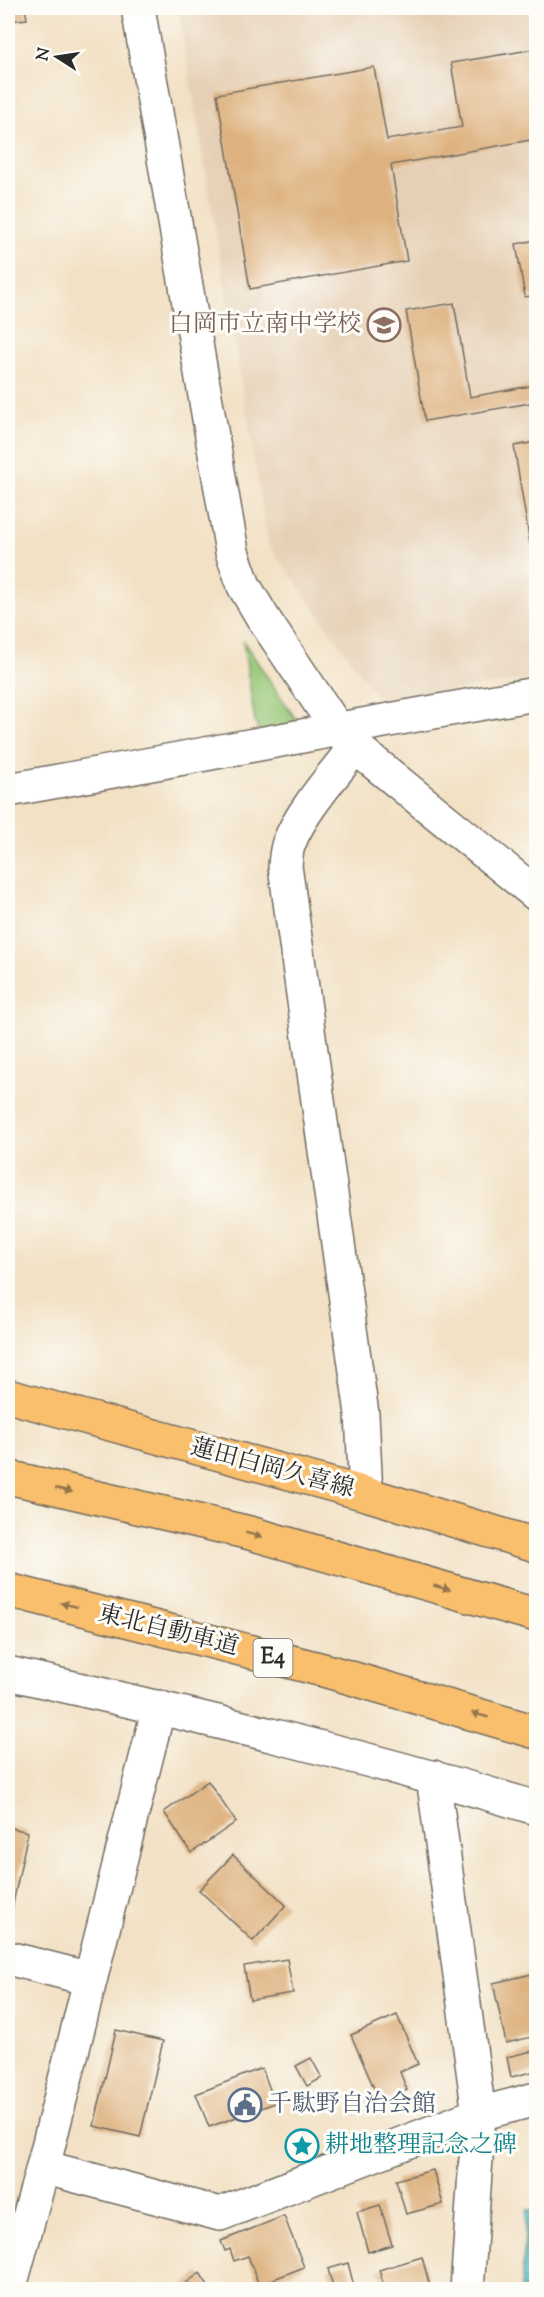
<svg xmlns="http://www.w3.org/2000/svg" width="544" height="2297" font-family="'Sorts Mill Goudy','Noto Serif JP',serif">
  <style>
    .built { fill: #e6d0b5 }
    .green { fill: #95c675; stroke: #607850; stroke-width: 1.5 }
    .water { fill: #48b8bd; stroke: #3a7274; stroke-width: 1.5 }
    .building { fill: #deb280 }
    .lines { fill: none; stroke-linecap: round; stroke-linejoin: round }
    .minor-casing { stroke: #716b61; stroke-width: 36 }
    .major-casing { stroke: #716b61; stroke-width: 36 }
    .highway-casing { stroke: #716b61; stroke-width: 36 }
    .minor { stroke: #fff; stroke-width: 33 }
    .major { stroke: #f9bf6d; stroke-width: 33 }
    .highway { stroke: #f9bf6d; stroke-width: 33 }
    .oneway { fill: #92754c }
    .labels { text-anchor: middle; dominant-baseline: central; stroke-width: 6; stroke-linejoin: round; paint-order: stroke }
    .shield { fill: #fdfcf7; stroke: #6a6a68; stroke-width: 1.5 }
    .shield-label { font-size: 22px; font-weight: bold; fill: #2b2b2b }
    .education-label { font-size: 24px; fill: #785e54; stroke: #fdfcf7; text-anchor: end }
    .street-label { font-size: 24px; fill: #2b2b2b; stroke: #fdfcf7 }
    .service-label { font-size: 24px; fill: #4e5e75; stroke: #fdfcf7; text-anchor: start }
    .culture-label { font-size: 24px; fill: #0d838f; stroke: #fdfcf7; text-anchor: start }
  </style>
  <rect width="100%" height="100%" fill="#fdfcf7"/>
  <filter id="ink" filterUnits="userSpaceOnUse"><feTurbulence type="fractalNoise" baseFrequency=".0167" numOctaves="2"/><feDisplacementMap in="SourceGraphic" scale="12" xChannelSelector="R" yChannelSelector="G"/><feConvolveMatrix kernelMatrix="1 2 1 2 8 2 1 2 1" color-interpolation-filters="sRGB"/></filter>
  <filter id="wash" filterUnits="userSpaceOnUse"><feTurbulence type="fractalNoise" baseFrequency=".008" numOctaves="4" result="noise"/><feDisplacementMap in="SourceGraphic" scale="24" xChannelSelector="R" yChannelSelector="G"/><feGaussianBlur stdDeviation="1.35" result="paint"/><feColorMatrix in="noise" values="0 0 0 0 0 0 0 0 0 0 0 0 0 0 0 0 0 1.4 0 .05"/><feComposite in="paint" operator="in"/></filter>
  <g filter="url(#wash)">
    <rect width="100%" height="100%" fill="#f2e1c5"/>
    <!-- built -->
    <path class="built" d="M178 8H536V677L381 703 268 543Z"/>
    <!-- green -->
    <path class="green" d="M243 641 299 724 259 732 255 722Z"/>
    <!-- water -->
    <path class="water" d="M527 2210H536V2289H521Z"/>
    <g id="blocks">
      <!-- building -->
      <g class="building">
        <path d="M8 8H25L27 19 8 21Z"/>
        <path d="M536 49V139L391 165 407 261 250 289 217 94 374 67 387 140 462 127 451 63Z"/>
        <path d="M536 240V295L525 297 516 244Z"/>
        <path d="M454 303 470 397 536 385V402L425 421 406 311Z"/>
        <path d="M536 442V573H535L514 446Z"/>
        <path d="M208 1781 236 1822 191 1853 164 1812Z"/>
        <path d="M8 1827 28 1832 9 1923H8Z"/>
        <path d="M233 1855 286 1905 253 1941 199 1890Z"/>
        <path d="M287 1959 293 1993 250 2000 244 1966Z"/>
        <path d="M532 1974 536 1993V2036L506 2043 493 1983Z"/>
        <path d="M397 2015 418 2064 400 2072 407 2090 380 2102 351 2035Z"/>
        <path d="M116 2030 163 2041 140 2137 94 2126Z"/>
        <path d="M536 2050V2071L511 2077 507 2057Z"/>
        <path d="M311 2058 322 2078 307 2086 296 2066Z"/>
        <path d="M262 2068 275 2103 209 2127 196 2094Z"/>
        <path d="M433 2170 443 2204 406 2214 396 2180Z"/>
        <path d="M380 2205 392 2245 368 2252 357 2212Z"/>
        <path d="M284 2216 304 2267 259 2285 248 2256 234 2261 230 2249 225 2251 221 2241Z"/>
        <path d="M422 2257 431 2290H385L379 2270Z"/>
        <path d="M348 2263 355 2290H334L328 2269Z"/>
        <path d="M200 2273 211 2290H176Z"/>
      </g>
    </g>
  </g>
  <g filter="url(#ink)">
    <use href="#blocks" fill-opacity="0" stroke="#716b61" stroke-width="1.5"/>
    <g class="lines">
      <!-- minor casing -->
      <g class="minor-casing">
        <g id="minor">
          <path d="M138 8 232 552 244 586 263 618 338 730 355 747 536 894"/>
          <path d="M355 747C335 773 300 813 289 843 286 850 286 858 285 866L362 1414 366 1494"/>
          <path d="M8 790C184 759 360 724 536 694"/>
          <path d="M8 1673C185 1713 362 1755 536 1808"/>
          <path d="M433 1777 479 2114 467 2290"/>
          <path d="M8 1958 90 1979"/>
          <path d="M43 2167 220 2214 479 2114 536 2099"/>
          <path d="M9 2290 43 2167 159 1707"/>
        </g>
      </g>
      <!-- major casing -->
      <g class="major-casing">
        <path id="major" d="M8 1396 366 1494 536 1545"/>
      </g>
      <!-- highway casing -->
      <g class="highway-casing">
        <g id="highway">
          <path d="M8 1477 250 1533 536 1615"/>
          <path d="M8 1590 327 1671 536 1732"/>
        </g>
      </g>
      <!-- minor -->
      <use href="#minor" class="minor"/>
      <!-- major -->
      <use href="#major" class="major"/>
      <!-- highway -->
      <use href="#highway" class="highway"/>
    </g>
    <!-- one-way arrows -->
    <defs><path id="oneway-solid" d="M-6-.8H1V-3.2L6.5 0L1 3.2V.8H-6Z" transform="scale(1.5)"/></defs>
    <g class="oneway">
      <use href="#oneway-solid" transform="translate(64 1490) rotate(13)"/>
      <use href="#oneway-solid" transform="translate(254 1535) rotate(15)"/>
      <use href="#oneway-solid" transform="translate(442 1588) rotate(16)"/>
      <use href="#oneway-solid" transform="translate(69 1605) rotate(-166)"/>
      <use href="#oneway-solid" transform="translate(480 1715) rotate(-164)"/>
    </g>
  </g>
  <!-- icons -->
  <defs>
    <g id="school-ring" transform="scale(1.725)"><circle r="9.5" fill="#fdfcf7" stroke="#8d6e63" stroke-width="1.5"/><path d="M0-5L7-2L0 1L-7-2ZM-4 1L0 2.5L4 1V4Q0 6-4 4Z" fill="#8d6e63"/></g>
    <g id="civic-ring" transform="scale(1.725)"><circle r="9.5" fill="#fdfcf7" stroke="#5c6f8a" stroke-width="1.5"/><path d="M-.6-6.5H3V-4.5H.6V-3L4-1V1h2V6H-6V1h2V-1L-.6-3ZM-1.2 2.5V6h2.4V2.5Z" fill="#5c6f8a"/></g>
    <g id="sight-ring" transform="scale(1.725)"><circle r="9.5" fill="#fdfcf7" stroke="#0f9aa8" stroke-width="1.5"/><path d="M0-6L1.8-2.2L6-1.7L2.9 1.2L3.7 5.4L0 3.3L-3.7 5.4L-2.9 1.2L-6-1.7L-1.8-2.2Z" fill="#0f9aa8"/></g>
  </defs>
  <g fill-rule="evenodd">
    <use href="#school-ring" x="384" y="325"/>
    <use href="#civic-ring" x="245" y="2105"/>
    <use href="#sight-ring" x="302" y="2146"/>
  </g>
  <g class="labels">
    <!-- shield labels -->
    <rect class="shield" x="253.5" y="1639" width="39" height="38" rx="4.5"/>
    <g class="shield-label">
      <text x="273" y="1658">E4</text>
    </g>
    <!-- education labels -->
    <g class="education-label">
      <text x="361" y="325">白岡市立南中学校</text>
    </g>
    <!-- street labels -->
    <g class="street-label">
      <text transform="translate(272 1469) rotate(15)">蓮田白岡久喜線</text>
      <text transform="translate(168 1631) rotate(14)">東北自動車道</text>
    </g>
    <!-- service labels -->
    <g class="service-label">
      <text x="268" y="2105">千駄野自治会館</text>
    </g>
    <!-- culture labels -->
    <g class="culture-label">
      <text x="325" y="2146">耕地整理記念之碑</text>
    </g>
  </g>
  <!-- margin -->
  <rect width="544" height="2297" fill="none" stroke="#fdfcf7" stroke-width="30"/>
  <!-- north arrow -->
  <g transform="translate(57 57) rotate(282)" stroke="#fdfcf7" stroke-width="4.5" paint-order="stroke">
  <path d="M0-4.5L10 22L0 15L-10 22Z" fill="#2b2b2b"/>
  <text y="-9" font-size="16" font-weight="bold" text-anchor="middle" fill="#2b2b2b">N</text>
  </g>
</svg>
